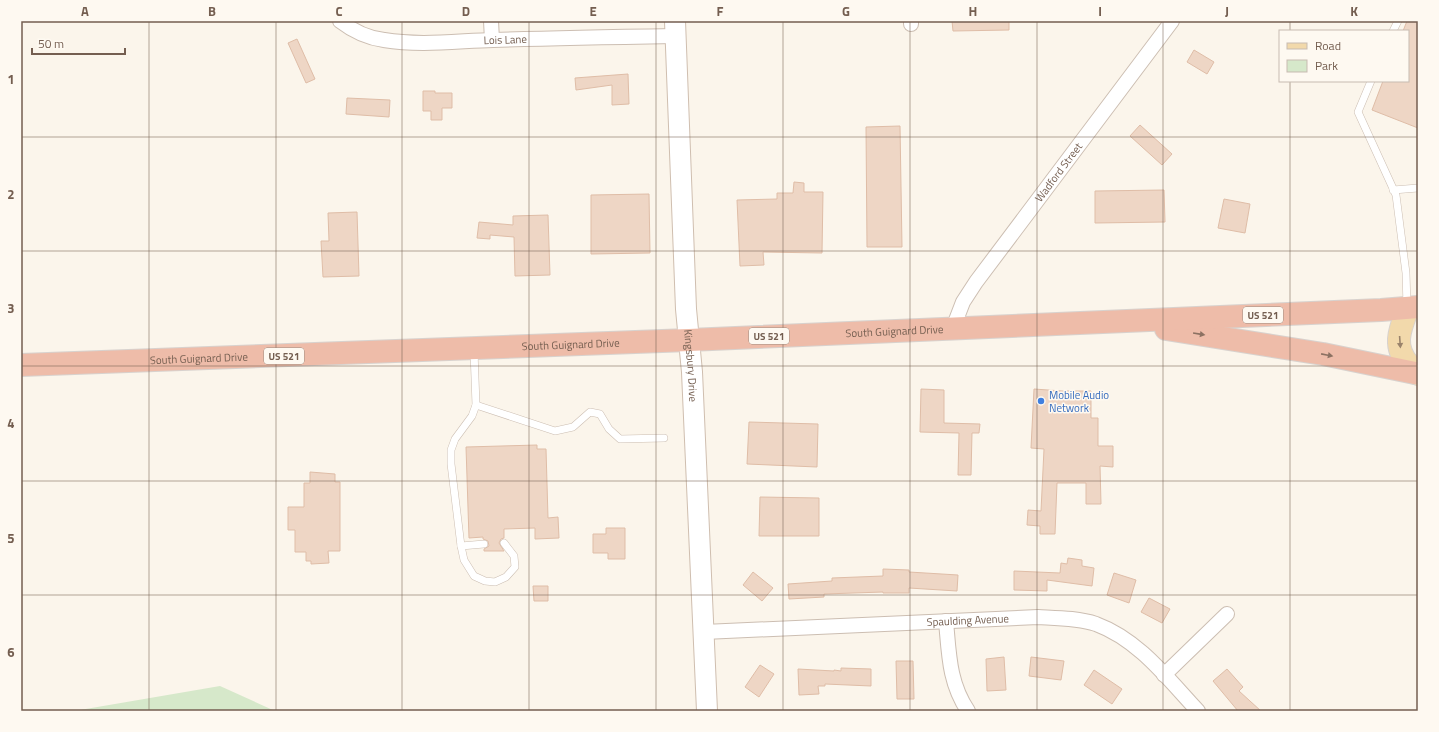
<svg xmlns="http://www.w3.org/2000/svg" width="1439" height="732" font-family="'Titillium Web',sans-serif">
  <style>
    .green { fill: #d6e8ca }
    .building { fill: #eed6c5; stroke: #dfbda7 }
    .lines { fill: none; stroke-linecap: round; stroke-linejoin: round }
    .lane-casing { stroke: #ccbeb2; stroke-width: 8 }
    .street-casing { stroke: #ccbeb2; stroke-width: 16 }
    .secondary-casing { stroke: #cfbeaf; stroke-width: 22 }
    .primary-casing { stroke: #d8d2ce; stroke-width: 24 }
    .highway-casing { stroke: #d8d2ce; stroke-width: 24 }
    .lane { stroke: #fff; stroke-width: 7 }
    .street { stroke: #fff; stroke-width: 14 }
    .secondary { stroke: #fff; stroke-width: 20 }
    .primary { stroke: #f2d9ab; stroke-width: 22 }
    .highway { stroke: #eebca9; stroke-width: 22 }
    .oneway { fill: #8c7162 }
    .oneway2 { fill: #9a836b }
    .grid { fill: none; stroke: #745e50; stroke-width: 1; stroke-opacity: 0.55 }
    .shop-dot { fill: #3f7fe0; stroke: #fef9f1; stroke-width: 1.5 }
    .labels { text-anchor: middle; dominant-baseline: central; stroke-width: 3; stroke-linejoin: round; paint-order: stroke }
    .shield { fill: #fef9f1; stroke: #9d8c80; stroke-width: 1 }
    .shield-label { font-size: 10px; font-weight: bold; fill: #745e50 }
    .street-label { font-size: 11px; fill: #745e50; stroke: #fef9f1 }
    .shop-label { font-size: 11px; fill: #366cbe; stroke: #fef9f1; text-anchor: start }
    .neatline { fill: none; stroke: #745e50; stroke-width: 1.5 }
    .grid-label { font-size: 13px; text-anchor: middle; font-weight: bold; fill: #745e50 }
  </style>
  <rect width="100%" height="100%" fill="#fbf5eb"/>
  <!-- green -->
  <path class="green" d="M220 686 275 711H74Z"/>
  <!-- building -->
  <g class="building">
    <path d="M952 21H1009V30L953 31Z"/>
    <path d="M1407 21H1418V128L1372 110 1383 81H1408V31H1403Z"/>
    <path d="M297 39 315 79 306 83 288 43Z"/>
    <path d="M1194 50 1214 62 1207 74 1187 62Z"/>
    <path d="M628 74 629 104 612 105V85L576 90 575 78Z"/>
    <path d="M423 91H435V93H452V108H442V120H431V111H423Z"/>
    <path d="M347 98 390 100 389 117 346 114Z"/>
    <path d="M1140 125 1172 154 1162 165 1130 136Z"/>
    <path d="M900 126 902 247H867L866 127Z"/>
    <path d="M794 182 804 183V192H823L822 253 763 252 764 265 740 266 737 200 777 199V193H793Z"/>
    <path d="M1164 190 1165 222 1095 223V191Z"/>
    <path d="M649 194 650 253 591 254V195Z"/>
    <path d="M1224 199 1250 204 1245 233 1218 228Z"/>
    <path d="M357 212 359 276 323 277 321 241H329L328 213Z"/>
    <path d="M548 215 550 275 515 276 514 237 490 235V239L477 238 479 222 513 225V216Z"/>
    <path d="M921 389 944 390V423L980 424 979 433H972L971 475H958L959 433 920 432Z"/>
    <path d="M1034 389 1062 391H1091V418H1098V446H1113V467L1100 466 1101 504H1086V483H1057L1055 534H1040V526L1027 525 1028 510 1041 511 1044 449 1031 448Z"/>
    <path d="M749 422 818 424 817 467 747 464Z"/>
    <path d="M537 445V449H546L548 518 558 517 559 538 535 539V528L504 529V538L501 539 499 543 504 551H484V549L489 546 488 541 483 539V537L469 538 466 447Z"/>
    <path d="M310 472 335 474V482H340V551H328L329 563 311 564V561H306V552H295V530H288V507H304V483H310Z"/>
    <path d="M760 497 819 498V536H759Z"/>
    <path d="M606 528H625V559H608V553H593V534H606Z"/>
    <path d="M1068 558 1082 560V566L1094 568 1092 586 1047 580V591L1014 590V571L1060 573 1061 563 1067 564Z"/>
    <path d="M883 569 909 570V572L958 575 957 591 909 588V593H883V592L824 594V597L789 599 788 584 832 581V578L883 576Z"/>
    <path d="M753 572 773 588 762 601 743 585Z"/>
    <path d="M1114 573 1136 580 1129 603 1107 595Z"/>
    <path d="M533 586H548V601H534Z"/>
    <path d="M1149 598 1170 609 1162 623 1141 612Z"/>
    <path d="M1004 657 1006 690 987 691 986 659Z"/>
    <path d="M1031 657 1064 661 1061 680 1029 676Z"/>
    <path d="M896 661H913L914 699H897Z"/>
    <path d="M760 665 774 674 759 697 745 687Z"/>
    <path d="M841 668 871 669V686L825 684V686H818L819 694 799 695 798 669 834 671V670L841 671Z"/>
    <path d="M1227 669 1243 687 1239 691 1261 711H1238L1213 681Z"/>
    <path d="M1094 670 1122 689 1112 704 1084 685Z"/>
  </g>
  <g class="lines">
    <!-- lane casing -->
    <g class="lane-casing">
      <g id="lane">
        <path d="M1393 31 1398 21"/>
        <path d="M1371 81 1358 112 1396 195 1406 273 1407 306"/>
        <path d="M1393 190 1418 188"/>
        <path d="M474 351 476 405 472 416 455 439 451 450V464L461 546 464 560 474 576 485 581 495 582 506 577 515 567 514 556 504 543"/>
        <path d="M476 405 555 431 573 427 590 412 600 414 609 429 620 439 664 438"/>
        <path d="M461 546 484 544"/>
      </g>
    </g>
    <!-- street casing -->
    <g class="street-casing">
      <g id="street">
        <path id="s1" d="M340 21C353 31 367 38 384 40 420 46 457 41 493 40 554 38 614 37 675 36"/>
        <path d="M491 21 492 40"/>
        <path d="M911 21V24"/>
        <path id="s2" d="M953 328 963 302 976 282 1172 21"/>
        <path d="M946 621C949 654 949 683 968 711"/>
        <path id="s3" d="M704 632 1038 617C1057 618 1078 618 1096 624 1139 640 1167 678 1198 711"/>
        <path d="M1164 675 1227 614"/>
      </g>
    </g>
    <!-- secondary casing -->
    <g class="secondary-casing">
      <g id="secondary">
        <path id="s4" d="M675 21 686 309 692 372 707 711"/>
      </g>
    </g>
    <!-- primary casing -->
    <g class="primary-casing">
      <path id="primary" d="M1408 308C1400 329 1392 346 1409 365 1412 369 1413 373 1418 374"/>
    </g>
    <!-- highway casing -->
    <g class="highway-casing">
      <g id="highway">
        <path d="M1166 329 1323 354 1415 373"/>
        <path id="s5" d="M21 365 689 340 1381 310 1418 307"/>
      </g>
    </g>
    <!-- lane -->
    <use href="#lane" class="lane"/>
    <!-- street -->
    <use href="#street" class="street"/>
    <!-- secondary -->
    <use href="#secondary" class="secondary"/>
    <!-- primary -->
    <use href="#primary" class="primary"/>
    <!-- highway -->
    <use href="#highway" class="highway"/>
  </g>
  <!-- one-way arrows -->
  <defs><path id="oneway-solid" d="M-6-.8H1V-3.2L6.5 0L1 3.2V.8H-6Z"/></defs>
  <g class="oneway">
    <use href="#oneway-solid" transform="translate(1199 334) rotate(9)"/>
    <use href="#oneway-solid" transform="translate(1327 355) rotate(11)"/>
  </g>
  <use class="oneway2" href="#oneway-solid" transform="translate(1400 342) rotate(86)"/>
  <!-- grid -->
  <path class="grid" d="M149 21V711M276 21V711M402 21V711M529 21V711M656 21V711M783 21V711M910 21V711M1037 21V711M1163 21V711M1290 21V31M1290 81V711M21 137H1418M21 251H1418M21 366H1418M21 481H1418M21 595H1418"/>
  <!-- markers -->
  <circle class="shop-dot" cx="1041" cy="401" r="4"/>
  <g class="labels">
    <!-- shield labels -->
    <g class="shield">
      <rect x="1243" y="307" width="40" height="16" rx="3"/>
      <rect x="749" y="328" width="40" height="16" rx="3"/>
      <rect x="264" y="348" width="40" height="16" rx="3"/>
    </g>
    <g class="shield-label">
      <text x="1263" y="315">US 521</text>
      <text x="769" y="336">US 521</text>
      <text x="284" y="356">US 521</text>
    </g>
    <!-- street labels -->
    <g class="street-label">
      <text stroke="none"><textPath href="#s1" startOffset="170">Lois Lane</textPath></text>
      <text stroke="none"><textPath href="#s2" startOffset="189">Wadford Street</textPath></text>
      <text stroke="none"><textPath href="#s5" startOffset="874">South Guignard Drive</textPath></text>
      <text stroke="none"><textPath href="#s5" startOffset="550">South Guignard Drive</textPath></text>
      <text stroke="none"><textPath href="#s5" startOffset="178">South Guignard Drive</textPath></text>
      <text stroke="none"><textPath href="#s4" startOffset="345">Kingsbury Drive</textPath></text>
      <text stroke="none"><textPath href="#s3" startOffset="264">Spaulding Avenue</textPath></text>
    </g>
    <!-- shop labels -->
    <g class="shop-label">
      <text x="1049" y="395">Mobile Audio<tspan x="1049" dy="13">Network</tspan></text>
    </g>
  </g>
  <!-- border -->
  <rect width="1439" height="732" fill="none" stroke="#fef9f1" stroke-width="44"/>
  <!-- legend -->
  <rect x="1279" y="30" width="130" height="52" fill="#fef9f1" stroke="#c7bbb1"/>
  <rect x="1287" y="43" width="20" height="6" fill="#f2d9ab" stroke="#c7bbb1"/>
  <text x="1315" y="50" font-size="12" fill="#745e50">Road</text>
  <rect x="1287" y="60" width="20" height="12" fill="#d6e8ca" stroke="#c7bbb1"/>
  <text x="1315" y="70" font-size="12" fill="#745e50">Park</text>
  <!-- scale -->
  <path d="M32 48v6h93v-6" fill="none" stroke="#745e50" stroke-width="2"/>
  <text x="38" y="48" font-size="12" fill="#745e50" stroke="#fef9f1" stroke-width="3" paint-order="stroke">50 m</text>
  <rect x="22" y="22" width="1395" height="688" class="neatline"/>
  <g class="grid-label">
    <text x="85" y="16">A</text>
    <text x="212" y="16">B</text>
    <text x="339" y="16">C</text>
    <text x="466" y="16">D</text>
    <text x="593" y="16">E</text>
    <text x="720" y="16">F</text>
    <text x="846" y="16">G</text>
    <text x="973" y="16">H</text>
    <text x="1100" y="16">I</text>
    <text x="1227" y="16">J</text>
    <text x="1354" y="16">K</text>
    <text x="11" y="84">1</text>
    <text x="11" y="199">2</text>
    <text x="11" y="313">3</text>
    <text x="11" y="428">4</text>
    <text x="11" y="543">5</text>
    <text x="11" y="657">6</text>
  </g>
</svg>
